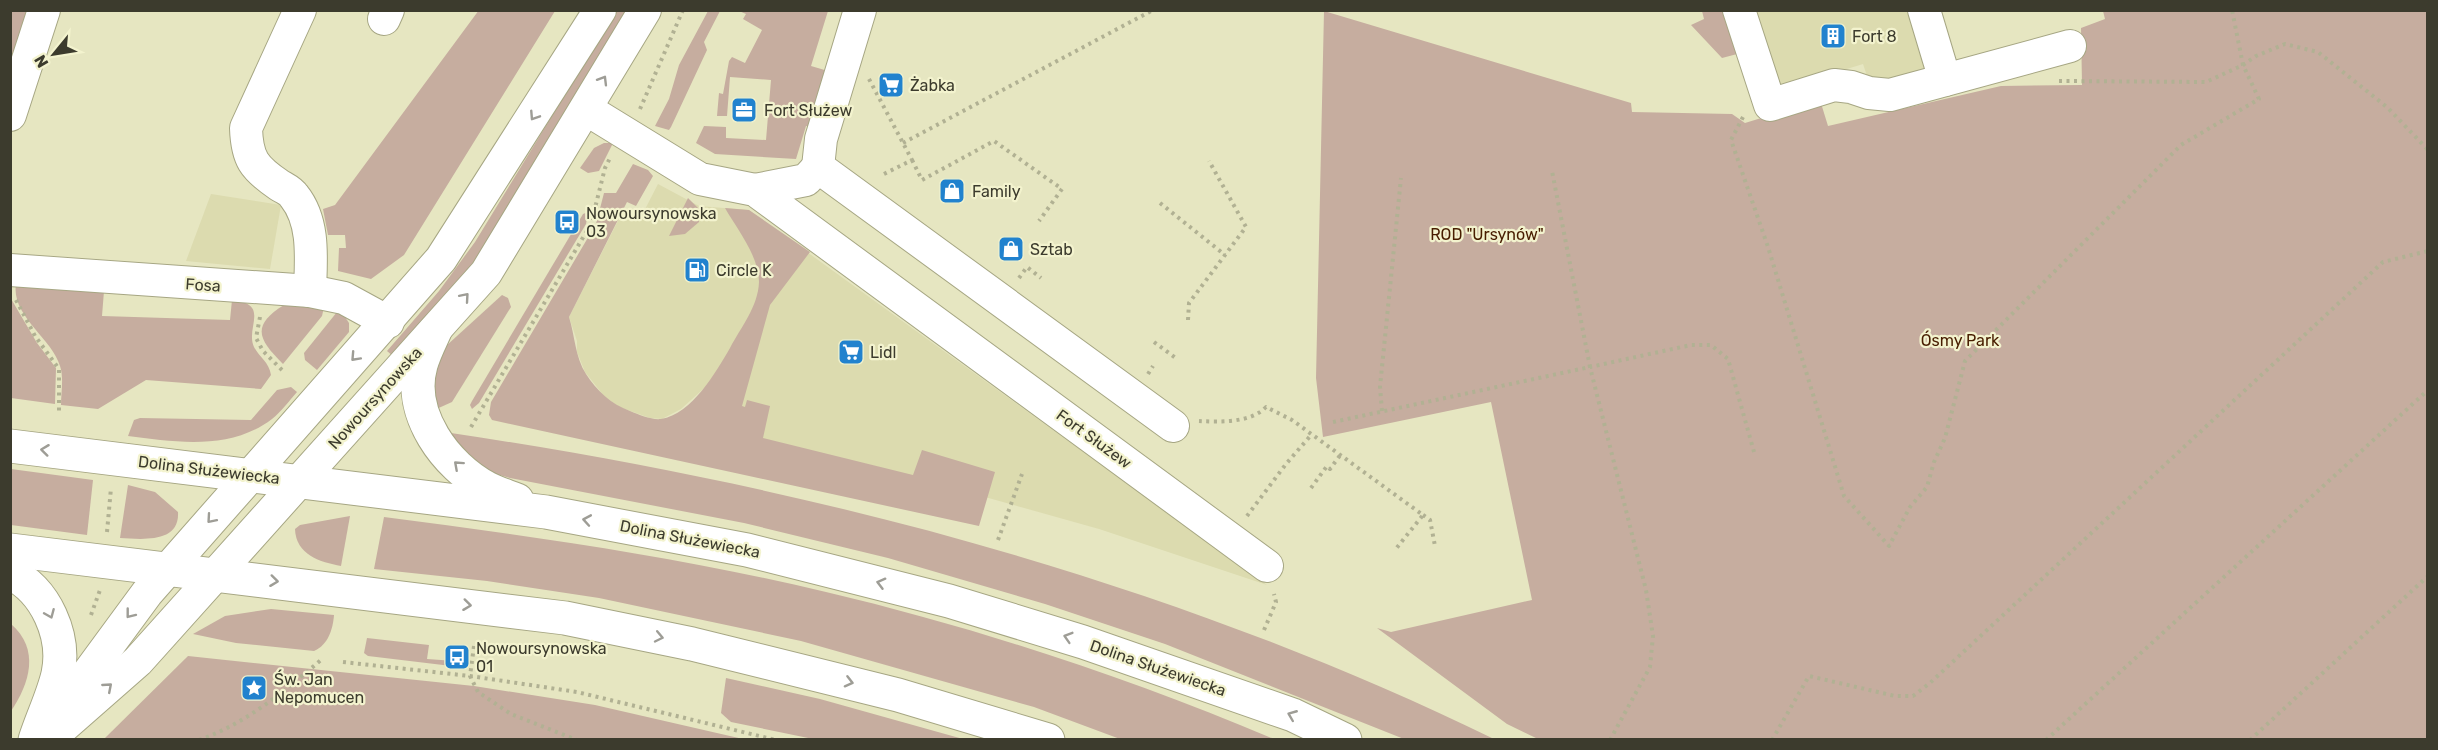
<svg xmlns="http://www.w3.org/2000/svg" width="2438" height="750" font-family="Rubik,sans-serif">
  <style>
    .built { fill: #dcdbaf }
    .green { fill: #c6ad9f }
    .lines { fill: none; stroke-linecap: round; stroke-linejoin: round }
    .minor-casing { stroke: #a6a683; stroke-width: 34 }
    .major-casing { stroke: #a6a683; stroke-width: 35 }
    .path { stroke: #b1b193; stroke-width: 4; stroke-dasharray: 3 4.5; stroke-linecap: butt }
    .minor { stroke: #fff; stroke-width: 32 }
    .major { stroke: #fff; stroke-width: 33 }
    .oneway { stroke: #9e9d96 }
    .labels { text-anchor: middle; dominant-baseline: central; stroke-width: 4.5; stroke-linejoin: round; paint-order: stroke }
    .poi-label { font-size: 16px; fill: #3c3b2d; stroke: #f3f3ce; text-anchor: start }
    .park-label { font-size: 16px; fill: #481d00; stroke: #f3f3ce }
    .street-label { font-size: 16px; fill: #3c3b2d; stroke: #f3f3ce }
  </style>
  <rect width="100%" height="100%" fill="#e6e6c1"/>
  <!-- built -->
  <g class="built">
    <path d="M1747 11H1909L1927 72 1890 87 1867 76 1863 64 1785 88 1771 81Z"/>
    <path d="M658 184 699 206 749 210 1267 585 1099 529 871 465 693 427 711 382 681 409 662 419 650 418 619 407 604 396 585 372 577 352V341L569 317 623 211 640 219Z"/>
    <path d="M211 194 281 205 270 269 186 261Z"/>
  </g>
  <!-- green -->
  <g class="green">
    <path d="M479 10 555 11 404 255 371 279 338 271 339 248H346L345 235H328L323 209 335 205Z"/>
    <path d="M11 11H32L11 75Z"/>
    <path d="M616 11H628L478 260 394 357 387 351 439 291 475 242Z"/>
    <path d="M708 11H720L704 42 707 50 671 127 669 130 655 126 669 99 679 65Z"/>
    <path d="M739 11H828L811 66 828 71 811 127 806 126 796 159 715 154 696 143 704 126 726 127V138L766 140 771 80 730 77 727 116H717L719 93 723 94 729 61 732 57 745 63 762 30 743 19 746 14Z"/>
    <path d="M1324 11 1631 103 1632 112 1732 114 1745 123 1820 100 1828 126 2001 86 2082 85 2081 28 2105 19 2103 11H2427V739H1538L1507 724 1377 628 1391 632 1532 600 1491 402 1323 437 1316 378Z"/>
    <path d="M1702 11H1727L1741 53 1722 58 1691 25 1704 19Z"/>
    <path d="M604 143H613L599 171 588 173 580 168 594 148Z"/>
    <path d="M633 164 648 170 653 176 636 206 627 202 569 317C575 336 575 357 586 374 597 391 611 404 630 411 640 415 651 420 661 419 692 414 716 372 730 348 741 327 758 307 759 282 759 256 737 229 725 208L749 210 810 252 770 305 742 406 745 407 747 400 770 406 763 438 913 475 922 450 995 472 979 526 492 420 489 415 491 402 596 224 604 193H616Z"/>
    <path d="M688 198 699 209V222L685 234 669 236Z"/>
    <path d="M588 212 586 224 479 403 472 409 470 405 472 401 583 214Z"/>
    <path d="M16 284 104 291 102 316 230 320 232 300C271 304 245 327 254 347 260 358 269 362 271 375L261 389 146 380 98 409 61 405C61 393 64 377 60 366 52 338 11 316 16 284Z"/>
    <path d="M502 295 508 298 511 307 452 402 432 411V377L446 346Z"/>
    <path d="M10 297 37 343 56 368 55 404 11 398Z"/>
    <path d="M284 305 324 307 322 316 283 364C259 340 250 326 284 305Z"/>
    <path d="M337 312 343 314 349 323V332L317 370 305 360 304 353Z"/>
    <path d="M291 387 297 392C289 401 281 412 272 419 230 451 175 442 128 436L134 420 140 418 251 420 277 390Z"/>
    <path d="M451 433C812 487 1165 579 1494 739H1404L1165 644 1045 604 888 558 744 523 510 478 486 471 444 436Z"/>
    <path d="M11 469 93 480 87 535 11 525Z"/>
    <path d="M128 485 155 492 178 512C180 544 141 539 120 538Z"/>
    <path d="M350 516 341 566C320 562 296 555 295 529L300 525Z"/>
    <path d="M384 517C532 536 681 557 826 592 978 628 1130 678 1274 739H1120L1034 707 801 641 599 598 487 581 374 569Z"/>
    <path d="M271 609 334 615C333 629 328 645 314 651L236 643 193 634 225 616Z"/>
    <path d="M11 624C40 649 30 683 11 711Z"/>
    <path d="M367 638 429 645 427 659 469 662 468 668 368 656 364 653Z"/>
    <path d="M188 656 474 686 595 705 743 739H104Z"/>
    <path d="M726 678 820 699 963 739H813L731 722 721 713Z"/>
  </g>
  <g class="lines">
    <!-- minor casing -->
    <g class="minor-casing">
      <g id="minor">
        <path d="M300 10 246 128C247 159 254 168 279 185 284 188 291 191 294 196 315 222 311 259 310 291"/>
        <path d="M860 10 821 139 818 167 1173 426"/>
        <path d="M1739 10 1770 105 1834 85 1851 87 1869 93 1890 95 2070 46"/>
        <path d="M1924 10 1945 80"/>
        <path d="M384 19 388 10"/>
        <path d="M586 109 700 179 755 190 1267 566"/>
        <path d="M10 115 44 10"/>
        <path d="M755 190 806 180 818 167"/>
        <path d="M10 270 310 291 344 298 388 322"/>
        <path d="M58 714 147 593 441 259 600 10"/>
        <path d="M48 740 138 661 486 273 645 10"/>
      </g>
    </g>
    <!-- major casing -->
    <g class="major-casing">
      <g id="major">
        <path d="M435 331C430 342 424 354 421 365 407 414 446 466 487 488 496 493 507 496 517 500"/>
        <path d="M10 446 546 512 747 550 949 601 1083 642 1293 715 1345 740"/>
        <path d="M10 550 565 618 692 644 898 695 1048 740"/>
        <path d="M10 573C46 590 66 636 58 674 53 696 42 718 35 740"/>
      </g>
    </g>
    <!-- path -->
    <g class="path">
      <path d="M869 79 912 160 880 176"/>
      <path d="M2059 81 2206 82 2243 65 2256 56 2285 44 2318 52 2388 108 2428 150"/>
      <path d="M640 109 683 10"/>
      <path d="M1743 117 1731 140 1768 247 1844 496 1889 546 1910 507 1927 487 1934 462 1945 438 1965 361 2181 145 2259 99 2243 65 2232 10"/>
      <path d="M903 143 1153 10"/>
      <path d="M912 160 922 180 994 141 1062 189 1039 221"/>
      <path d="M1160 203 1225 255"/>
      <path d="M1019 278 1027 267 1041 278"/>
      <path d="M16 300 35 336 59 369V413"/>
      <path d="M260 317 256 338 263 351 283 371"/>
      <path d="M1188 320 1189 303 1246 227 1209 161"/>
      <path d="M1154 342 1177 359"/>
      <path d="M1148 374 1153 366"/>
      <path d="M1382 411 1380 387 1401 178"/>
      <path d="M1199 421C1220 422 1251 423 1266 407L1292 420 1423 515 1395 550"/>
      <path d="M1333 422 1590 367 1552 171"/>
      <path d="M471 427 591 224 605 168 611 156"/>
      <path d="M1311 488 1327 466 1330 469 1341 454"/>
      <path d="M1423 515 1430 520 1435 546"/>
      <path d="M1247 516 1286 464 1312 434"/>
      <path d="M107 532 111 488"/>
      <path d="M998 540 1022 474"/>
      <path d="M91 615 100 590"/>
      <path d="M1264 630 1276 602 1274 594"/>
      <path d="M474 646 470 676 478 692 511 714 577 740"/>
      <path d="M343 662 470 676 577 692 776 740"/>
      <path d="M199 740C247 723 283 692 321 660"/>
      <path d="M1610 740 1650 667 1653 636 1646 590 1590 367 1691 345H1711L1728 359 1754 452"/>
      <path d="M1772 740 1809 676 1895 696H1913L1930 683 2383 262 2428 251"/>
      <path d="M2046 740 2428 390"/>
      <path d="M2250 740 2428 576"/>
    </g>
    <!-- minor -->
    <use href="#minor" class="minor"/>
    <!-- major -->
    <use href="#major" class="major"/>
  </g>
  <!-- one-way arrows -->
  <defs><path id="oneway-chevron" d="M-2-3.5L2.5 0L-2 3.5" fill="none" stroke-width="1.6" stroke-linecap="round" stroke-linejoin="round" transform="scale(1.5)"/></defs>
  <g class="oneway">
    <use href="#oneway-chevron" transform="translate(603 80) rotate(-59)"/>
    <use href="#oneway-chevron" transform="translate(534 116) rotate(123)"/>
    <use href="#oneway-chevron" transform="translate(465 297) rotate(-49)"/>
    <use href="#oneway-chevron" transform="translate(355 357) rotate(133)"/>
    <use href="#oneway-chevron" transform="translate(45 450) rotate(-173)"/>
    <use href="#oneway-chevron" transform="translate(458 465) rotate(-138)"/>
    <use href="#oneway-chevron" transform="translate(211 519) rotate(131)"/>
    <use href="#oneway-chevron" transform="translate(587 520) rotate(-170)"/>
    <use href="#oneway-chevron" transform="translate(274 581) rotate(7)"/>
    <use href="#oneway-chevron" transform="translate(881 583) rotate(-165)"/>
    <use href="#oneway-chevron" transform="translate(467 605) rotate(7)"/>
    <use href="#oneway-chevron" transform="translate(50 614) rotate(67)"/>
    <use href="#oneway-chevron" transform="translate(130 614) rotate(128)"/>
    <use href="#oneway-chevron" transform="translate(659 637) rotate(12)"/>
    <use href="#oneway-chevron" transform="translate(1068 637) rotate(-163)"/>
    <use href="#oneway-chevron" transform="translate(849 682) rotate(14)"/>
    <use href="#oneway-chevron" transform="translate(108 687) rotate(-41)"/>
    <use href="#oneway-chevron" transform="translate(1292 715) rotate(-158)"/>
  </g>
  <!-- icons -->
  <defs>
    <g id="building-square" transform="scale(1.35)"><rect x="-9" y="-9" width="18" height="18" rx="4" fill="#2182ce" stroke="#f3f3ce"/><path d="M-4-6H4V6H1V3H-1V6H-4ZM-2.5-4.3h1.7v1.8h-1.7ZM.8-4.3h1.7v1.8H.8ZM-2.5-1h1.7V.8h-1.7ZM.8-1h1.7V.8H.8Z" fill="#fff"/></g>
    <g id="supermarket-square" transform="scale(1.35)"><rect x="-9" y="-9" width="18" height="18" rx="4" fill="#2182ce" stroke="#f3f3ce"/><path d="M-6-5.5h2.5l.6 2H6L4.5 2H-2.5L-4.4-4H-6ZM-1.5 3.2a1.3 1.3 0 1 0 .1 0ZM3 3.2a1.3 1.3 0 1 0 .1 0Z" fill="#fff"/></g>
    <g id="office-square" transform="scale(1.35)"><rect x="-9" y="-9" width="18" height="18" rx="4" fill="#2182ce" stroke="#f3f3ce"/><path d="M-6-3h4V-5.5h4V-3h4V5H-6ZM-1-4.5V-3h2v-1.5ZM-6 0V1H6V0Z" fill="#fff"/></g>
    <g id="shop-square" transform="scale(1.35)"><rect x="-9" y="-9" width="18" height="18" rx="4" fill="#2182ce" stroke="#f3f3ce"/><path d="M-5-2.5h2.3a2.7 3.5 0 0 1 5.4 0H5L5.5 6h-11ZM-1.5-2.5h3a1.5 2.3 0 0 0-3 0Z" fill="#fff"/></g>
    <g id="bus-square" transform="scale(1.35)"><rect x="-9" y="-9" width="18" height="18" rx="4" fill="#2182ce" stroke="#f3f3ce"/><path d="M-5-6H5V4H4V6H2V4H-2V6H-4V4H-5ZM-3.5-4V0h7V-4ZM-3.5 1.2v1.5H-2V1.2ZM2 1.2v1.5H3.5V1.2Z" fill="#fff"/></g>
    <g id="fuel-square" transform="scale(1.35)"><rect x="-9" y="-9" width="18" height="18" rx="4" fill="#2182ce" stroke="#f3f3ce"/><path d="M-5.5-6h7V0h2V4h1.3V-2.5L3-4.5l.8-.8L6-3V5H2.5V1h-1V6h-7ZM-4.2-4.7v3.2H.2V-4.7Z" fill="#fff"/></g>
    <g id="sight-square" transform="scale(1.35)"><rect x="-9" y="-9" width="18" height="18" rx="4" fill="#2182ce" stroke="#f3f3ce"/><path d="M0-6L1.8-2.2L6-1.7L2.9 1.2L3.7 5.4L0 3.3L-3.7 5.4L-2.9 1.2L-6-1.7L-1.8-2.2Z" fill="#fff"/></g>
  </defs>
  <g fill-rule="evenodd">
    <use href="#building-square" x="1833" y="36"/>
    <use href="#supermarket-square" x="891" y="85"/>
    <use href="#office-square" x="744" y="110"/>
    <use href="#shop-square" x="952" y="191"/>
    <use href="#bus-square" x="567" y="222"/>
    <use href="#shop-square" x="1011" y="249"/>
    <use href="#fuel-square" x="697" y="270"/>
    <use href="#supermarket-square" x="851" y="352"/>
    <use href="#bus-square" x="457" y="657"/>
    <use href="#sight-square" x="254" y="688"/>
  </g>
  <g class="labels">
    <!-- poi labels -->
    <g class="poi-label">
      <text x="1852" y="36">Fort 8</text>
      <text x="910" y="85">Żabka</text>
      <text x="764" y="110">Fort Służew</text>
      <text x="972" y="191">Family</text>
      <text x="586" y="213">Nowoursynowska<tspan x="586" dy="18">03</tspan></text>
      <text x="1030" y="249">Sztab</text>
      <text x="716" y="270">Circle K</text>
      <text x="870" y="352">Lidl</text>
      <text x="476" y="648">Nowoursynowska<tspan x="476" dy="18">01</tspan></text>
      <text x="274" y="679">Św. Jan<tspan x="274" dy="18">Nepomucen</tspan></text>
    </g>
    <!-- park labels -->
    <g class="park-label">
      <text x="1487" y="234">ROD "Ursynów"</text>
      <text x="1960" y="340">Ósmy Park</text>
    </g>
    <!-- street labels -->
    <g class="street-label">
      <text transform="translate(203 285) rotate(4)">Fosa</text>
      <text transform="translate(375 398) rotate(-48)">Nowoursynowska</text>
      <text transform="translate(1094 439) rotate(36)">Fort Służew</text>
      <text transform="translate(209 470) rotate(7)">Dolina Służewiecka</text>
      <text transform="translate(690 539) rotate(11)">Dolina Służewiecka</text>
      <text transform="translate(1158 668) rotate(19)">Dolina Służewiecka</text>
    </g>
  </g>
  <!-- border -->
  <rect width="2438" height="750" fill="none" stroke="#3c3b2d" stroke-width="24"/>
  <!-- north arrow -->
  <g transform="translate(54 54) rotate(240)" stroke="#f3f3ce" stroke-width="4.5" paint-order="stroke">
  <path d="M0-4.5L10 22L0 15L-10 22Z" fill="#3c3b2d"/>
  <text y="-9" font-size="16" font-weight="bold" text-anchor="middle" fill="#3c3b2d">N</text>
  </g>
</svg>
